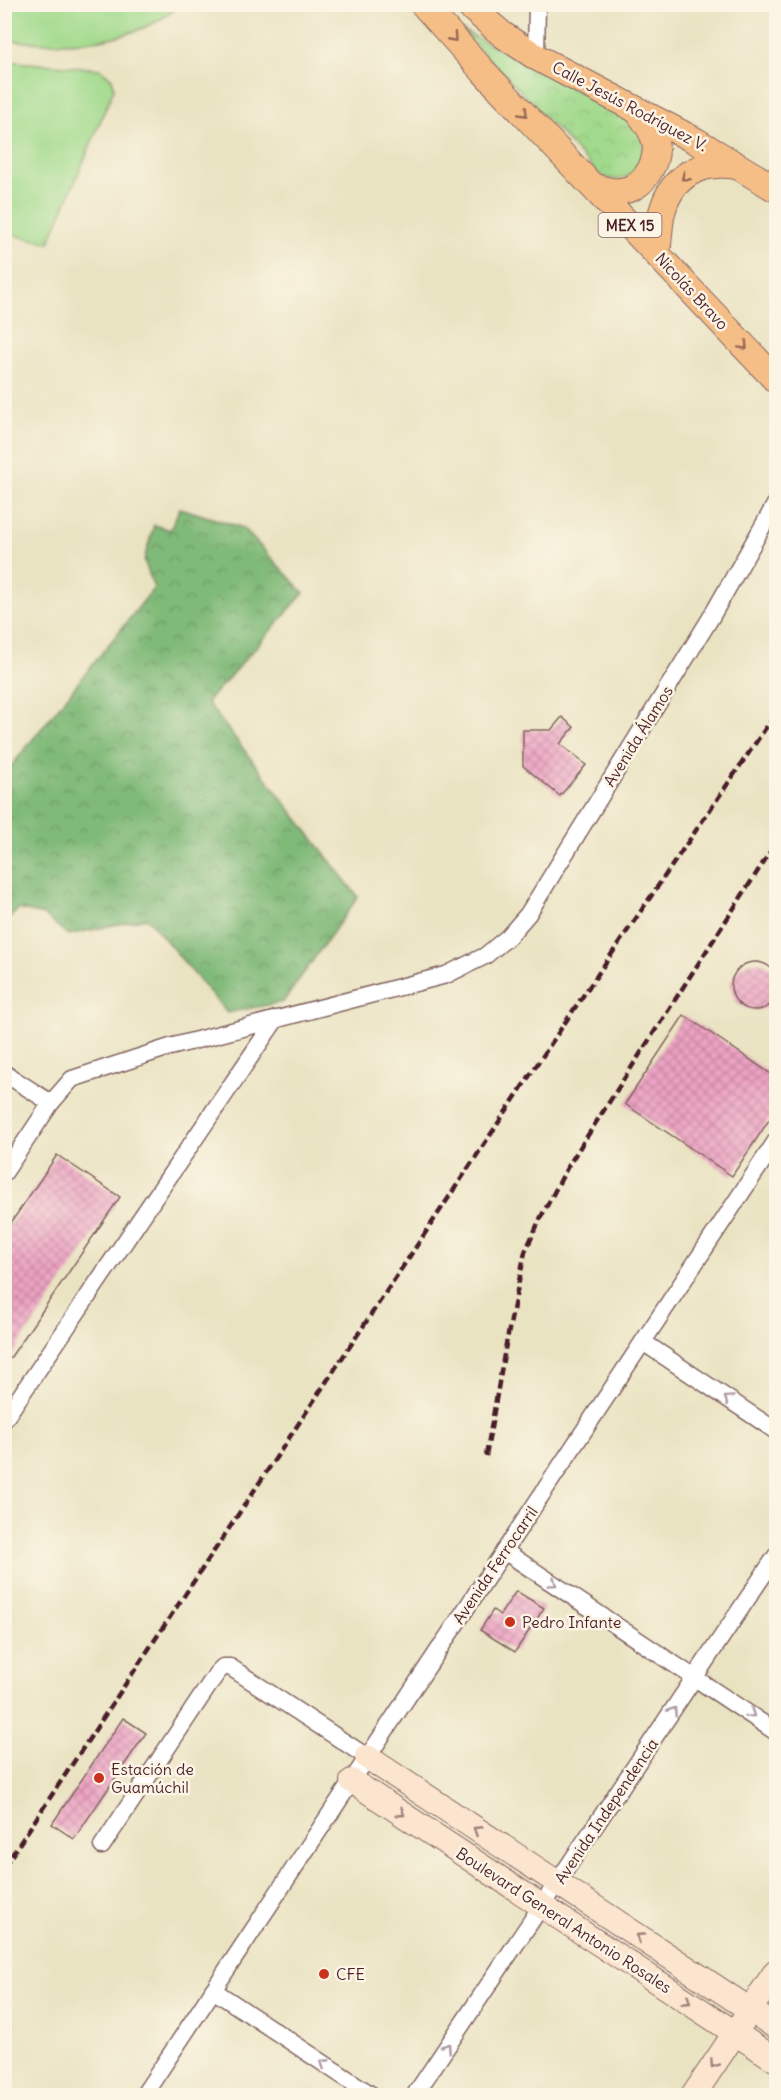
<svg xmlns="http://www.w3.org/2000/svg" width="781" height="2100" font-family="Delius,sans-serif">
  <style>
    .grass { fill: #a1da8c; stroke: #767c5c; stroke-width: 1.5 }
    .forest { fill: url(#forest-crowns); stroke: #656c52; stroke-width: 1.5 }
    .park { fill: url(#park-crowns); stroke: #767c5c; stroke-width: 1.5 }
    .building { fill: url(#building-cross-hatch) }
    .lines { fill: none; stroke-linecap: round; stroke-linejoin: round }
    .street-casing { stroke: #826460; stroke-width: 19 }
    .secondary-casing { stroke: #826460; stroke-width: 26 }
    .primary-casing { stroke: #826460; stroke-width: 28 }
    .street { stroke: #fff; stroke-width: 16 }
    .secondary { stroke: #fbe5cf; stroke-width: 24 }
    .primary { stroke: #f6be87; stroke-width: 26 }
    .rail { stroke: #4a1f2b; stroke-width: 4.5; stroke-dasharray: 9 4.5; stroke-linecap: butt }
    .oneway { stroke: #976754 }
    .oneway2 { stroke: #ae9aa0 }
    .oneway3 { stroke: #a2827d }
    .poi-dot { fill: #c8321e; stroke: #fcf5e5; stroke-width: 2 }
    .labels { text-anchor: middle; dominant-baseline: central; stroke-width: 5; stroke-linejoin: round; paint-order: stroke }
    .shield { fill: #fcf5e5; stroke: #7f5f63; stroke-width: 1.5 }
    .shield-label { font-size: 15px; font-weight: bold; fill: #4a1f2b }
    .street-label { font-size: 16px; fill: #4a1f2b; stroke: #fcf5e5 }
    .poi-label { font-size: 16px; fill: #4a1f2b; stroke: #fcf5e5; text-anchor: start }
  </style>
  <defs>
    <pattern id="forest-crowns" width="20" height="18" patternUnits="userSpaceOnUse" patternTransform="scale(1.5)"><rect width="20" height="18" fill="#80ba78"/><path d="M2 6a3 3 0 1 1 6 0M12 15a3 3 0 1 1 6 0" fill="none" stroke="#6b9763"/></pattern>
    <pattern id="park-crowns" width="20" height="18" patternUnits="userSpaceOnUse" patternTransform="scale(1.5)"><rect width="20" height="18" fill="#a1da8c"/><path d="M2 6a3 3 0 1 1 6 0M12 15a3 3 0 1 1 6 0" fill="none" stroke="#8cbb79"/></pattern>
    <pattern id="building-cross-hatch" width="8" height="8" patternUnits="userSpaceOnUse" patternTransform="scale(1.5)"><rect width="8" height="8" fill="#eda3c3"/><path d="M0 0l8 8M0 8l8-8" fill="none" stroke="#c2849f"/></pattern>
  </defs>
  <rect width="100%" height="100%" fill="#fcf5e5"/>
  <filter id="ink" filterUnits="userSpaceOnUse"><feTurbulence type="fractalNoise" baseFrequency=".0167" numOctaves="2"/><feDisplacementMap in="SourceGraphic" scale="12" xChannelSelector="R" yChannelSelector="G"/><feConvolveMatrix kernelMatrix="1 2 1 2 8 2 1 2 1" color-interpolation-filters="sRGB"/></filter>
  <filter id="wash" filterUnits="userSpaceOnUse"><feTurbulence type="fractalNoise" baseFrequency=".008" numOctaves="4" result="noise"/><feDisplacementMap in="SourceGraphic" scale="24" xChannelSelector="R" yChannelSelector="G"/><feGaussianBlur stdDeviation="1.35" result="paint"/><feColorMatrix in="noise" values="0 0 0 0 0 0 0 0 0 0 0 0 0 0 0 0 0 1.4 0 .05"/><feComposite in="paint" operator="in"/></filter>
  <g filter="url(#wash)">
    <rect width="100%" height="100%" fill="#eae3c2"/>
    <!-- grass -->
    <g class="grass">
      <path d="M4 5 5 4 180 5C172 11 163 19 154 23 107 46 56 45 5 40Z"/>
      <path d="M5 61 100 69 112 79 114 89 49 243 5 233Z"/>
    </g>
    <!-- forest -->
    <path class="forest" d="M180 508 243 528 304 593 207 702 358 897 283 1002 227 1013 147 918 68 935 44 915 18 909 5 923V774L154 588 144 560 154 525 170 530Z"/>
    <!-- park -->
    <path class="park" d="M462 30 634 121 643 132 644 161C631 177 617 186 598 173Z"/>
    <g id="blocks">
      <!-- building -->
      <g class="building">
        <path d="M562 717 574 727 560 744 586 765 560 796 523 766V730H551Z"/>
        <circle cx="755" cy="986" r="24"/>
        <path d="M684 1015 777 1078V1108L732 1176 625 1104Z"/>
        <path d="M57 1155 120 1197 4 1367V1233Z"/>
        <path d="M516 1591 544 1608 515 1652 480 1630 493 1610 500 1615Z"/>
        <path d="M123 1718 146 1733 74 1839 52 1824Z"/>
      </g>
    </g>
  </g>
  <g filter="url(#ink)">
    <use href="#blocks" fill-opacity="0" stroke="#826460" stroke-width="1.5"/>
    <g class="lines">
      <!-- street casing -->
      <g class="street-casing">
        <g id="street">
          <path d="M536 57 537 4"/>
          <path d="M4 1073 51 1103"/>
          <path d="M4 1173 51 1103 72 1079 170 1047 446 975 485 956 508 937 528 914 710 619 776 503"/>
          <path d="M643 1342 776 1431"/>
          <path d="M4 1420 276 1019"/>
          <path d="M504 1551 776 1732"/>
          <path d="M102 1846 217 1673 223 1667H230L367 1757"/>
          <path d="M213 1990 373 2096"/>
          <path d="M143 2096 776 1141"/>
          <path d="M414 2096 776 1556"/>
        </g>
      </g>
      <!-- secondary casing -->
      <g class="secondary-casing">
        <g id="secondary">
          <path d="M367 1757 776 2027"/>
          <path d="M352 1781 776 2060"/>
          <path d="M693 2096 776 1971"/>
        </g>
      </g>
      <!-- primary casing -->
      <g class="primary-casing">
        <g id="primary">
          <path d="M423 4 483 71 776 380"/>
          <path d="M467 4 503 35 536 57 696 141 776 189"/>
          <path d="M594 187C605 190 615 193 626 190 646 185 661 158 654 138 651 128 643 119 637 110"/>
          <path d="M657 254C659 240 659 225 662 212 672 175 701 160 737 166"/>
        </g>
      </g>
      <!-- street -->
      <use href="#street" class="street"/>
      <!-- secondary -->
      <use href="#secondary" class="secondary"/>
      <!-- primary -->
      <use href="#primary" class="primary"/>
      <!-- rail -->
      <g class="rail">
        <path d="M486 1456 505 1349 525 1252 541 1217 568 1166 772 849"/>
        <path d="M4 1867 572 1012 776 713"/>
      </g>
    </g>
    <!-- one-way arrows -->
    <defs><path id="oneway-chevron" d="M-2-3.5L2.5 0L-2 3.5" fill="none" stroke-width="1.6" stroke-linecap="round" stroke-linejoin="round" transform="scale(1.5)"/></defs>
    <g class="oneway">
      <use href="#oneway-chevron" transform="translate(453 38) rotate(48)"/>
      <use href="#oneway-chevron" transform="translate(524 113) rotate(46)"/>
      <use href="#oneway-chevron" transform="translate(685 177) rotate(141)"/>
      <use href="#oneway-chevron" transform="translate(744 346) rotate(47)"/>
    </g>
    <g class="oneway2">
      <use href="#oneway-chevron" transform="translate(728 1399) rotate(-146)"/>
      <use href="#oneway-chevron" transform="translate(553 1583) rotate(34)"/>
      <use href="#oneway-chevron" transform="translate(673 1711) rotate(-56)"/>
      <use href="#oneway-chevron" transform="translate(751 1714) rotate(34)"/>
      <use href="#oneway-chevron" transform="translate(447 2047) rotate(-56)"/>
      <use href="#oneway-chevron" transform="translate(324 2063) rotate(-147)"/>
    </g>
    <g class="oneway3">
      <use href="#oneway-chevron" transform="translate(401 1813) rotate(33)"/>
      <use href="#oneway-chevron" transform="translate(477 1830) rotate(-147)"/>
      <use href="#oneway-chevron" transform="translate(640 1937) rotate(-147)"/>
      <use href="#oneway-chevron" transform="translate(687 2001) rotate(33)"/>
      <use href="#oneway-chevron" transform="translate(714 2064) rotate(124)"/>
    </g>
  </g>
  <!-- markers -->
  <g class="poi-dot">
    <circle cx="510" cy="1622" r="6"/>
    <circle cx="99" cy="1778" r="6"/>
    <circle cx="324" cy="1974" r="6"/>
  </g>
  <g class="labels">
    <!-- shield labels -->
    <rect class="shield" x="598.5" y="213" width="63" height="24" rx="4.5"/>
    <g class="shield-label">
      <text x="630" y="225">MEX 15</text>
    </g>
    <!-- street labels -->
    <g class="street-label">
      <text transform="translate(630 106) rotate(28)">Calle Jesús Rodríguez V.</text>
      <text transform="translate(692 291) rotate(47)">Nicolás Bravo</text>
      <text transform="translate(638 736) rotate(-58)">Avenida Álamos</text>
      <text transform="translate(495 1565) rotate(-56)">Avenida Ferrocarril</text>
      <text transform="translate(606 1811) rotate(-56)">Avenida Independencia</text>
      <text transform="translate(564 1920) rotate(33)">Boulevard General Antonio Rosales</text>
    </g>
    <!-- poi labels -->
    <g class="poi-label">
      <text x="522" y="1622">Pedro Infante</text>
      <text x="111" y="1769">Estación de<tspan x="111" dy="18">Guamúchil</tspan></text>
      <text x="336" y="1974">CFE</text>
    </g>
  </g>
  <!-- margin -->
  <rect width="781" height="2100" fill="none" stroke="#fcf5e5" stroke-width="24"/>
</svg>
